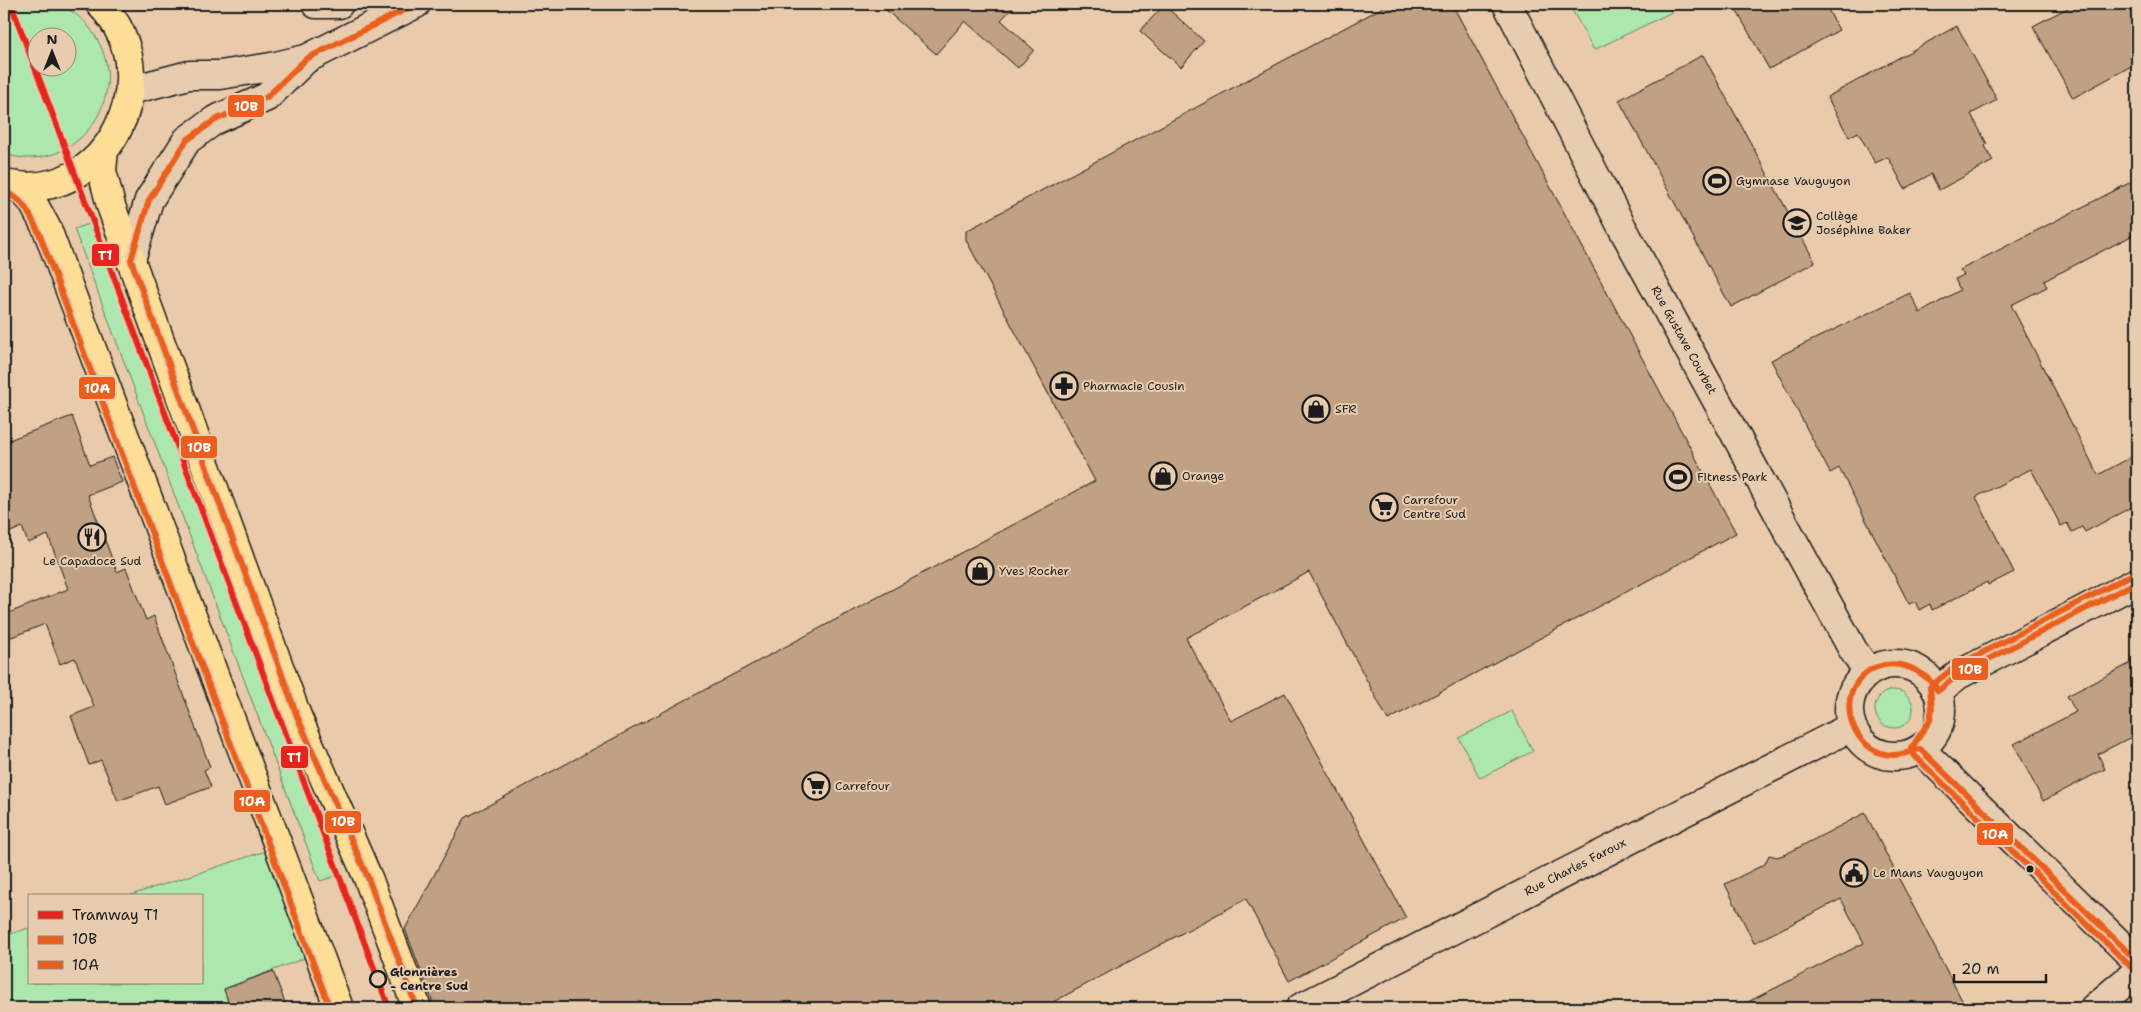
<svg xmlns="http://www.w3.org/2000/svg" width="2141" height="1012" font-family="'Shantell Sans',sans-serif">
  <style>
    .green { fill: #ace8ae; stroke: #648265; fill-rule: evenodd }
    .building { fill: #c1a183; stroke: #1c1c1c }
    .lines { fill: none; stroke-linecap: round; stroke-linejoin: round }
    .minor-casing { stroke: #1c1c1c; stroke-width: 31 }
    .tertiary-casing { stroke: #1c1c1c; stroke-width: 31 }
    .primary-casing { stroke: #1c1c1c; stroke-width: 31 }
    .minor { stroke: #e7ccaf; stroke-width: 28 }
    .tertiary { stroke: #e7ccaf; stroke-width: 28 }
    .primary { stroke: #fede96; stroke-width: 28 }
    .bus-1-casing { stroke: #e7ccaf; stroke-width: 10 }
    .bus-2-casing { stroke: #e7ccaf; stroke-width: 10 }
    .bus-1 { stroke: #eb5e1d; stroke-width: 6 }
    .bus-2 { stroke: #eb5e1d; stroke-width: 6 }
    .tram-1-casing { stroke: #e7ccaf; stroke-width: 10 }
    .tram-1 { stroke: #e5251d; stroke-width: 6 }
    .bus-dot { fill: #1c1c1c; stroke: #e7ccaf; stroke-width: 2 }
    .stop-dot { fill: #e7ccaf; stroke: #1c1c1c; stroke-width: 2.5 }
    .labels { text-anchor: middle; dominant-baseline: central; stroke-width: 4; stroke-linejoin: round; paint-order: stroke }
    .poi-label { font-size: 12px; fill: #1c1c1c; stroke: #e7ccaf; text-anchor: start }
    .street-label { font-size: 12px; fill: #1c1c1c; stroke: #e7ccaf }
    .stop-label { font-size: 12px; font-weight: bold; fill: #1c1c1c; stroke: #e7ccaf; text-anchor: start }
    .line-badge { stroke: #e7ccaf; stroke-width: 2 }
    .badge-label { font-size: 14px; text-anchor: middle; font-weight: bold; fill: #fff }
  </style>
  <rect width="100%" height="100%" fill="#e9cbac"/>
  <filter id="ink" filterUnits="userSpaceOnUse"><feTurbulence type="fractalNoise" baseFrequency=".02" numOctaves="2"/><feDisplacementMap in="SourceGraphic" scale="10" xChannelSelector="R" yChannelSelector="G"/><feConvolveMatrix kernelMatrix="1 2 1 2 8 2 1 2 1" color-interpolation-filters="sRGB"/></filter>
  <g filter="url(#ink)">
    <!-- green -->
    <g class="green">
      <path d="M4 4C20 4 42 0 57 5 69 8 81 17 88 26 140 88 80 178 4 154ZM38 38H68V68H38Z"/>
      <path d="M1569 4H1668L1672 12 1594 50Z"/>
      <path d="M97 221 342 874 320 881 74 229Z"/>
      <circle cx="1894" cy="709" r="19"/>
      <path d="M1512 711 1533 751 1480 778 1459 738Z"/>
      <path d="M278 847 318 953 224 989 231 1008H4V936L29 928V983H201V896H128Z"/>
    </g>
    <!-- building -->
    <g class="building">
      <path d="M879 4H1016L1001 20 1034 50 1018 68 965 21 936 54Z"/>
      <path d="M1389 4H1452L1736 533 1388 720 1309 572 1186 638 1231 721 1285 693 1406 918 1289 981 1246 899 1042 1008H435L405 929 465 818 1095 481 966 240V231Z"/>
      <path d="M1733 4H1825L1839 30 1769 69Z"/>
      <path d="M2075 4H2137V63L2073 98 2033 26Z"/>
      <path d="M1164 5 1204 41 1181 67 1140 31Z"/>
      <path d="M1957 26 1997 100 1971 114 1987 144 1985 146 1993 161 1939 190 1931 174 1905 189 1888 157 1875 163 1858 132 1849 137 1827 97Z"/>
      <path d="M1703 55 1815 262 1731 307 1619 100Z"/>
      <path d="M2137 179V233L2044 281 2047 287 2011 305 2098 475 2137 454V504L2085 532 2082 527 2072 532 2067 523 2061 526 2031 469 1976 497 2014 572 1988 585 1987 582 1932 610 1930 604 1919 610 1915 601 1909 604 1839 468 1830 473 1771 360 1910 293 1920 313 1960 290 1955 279 1964 275 1960 270Z"/>
      <path d="M72 416 90 465 112 457 122 482 88 495 117 572 126 568 146 620 154 616 210 767 204 770 211 787 165 804 158 786 118 801 101 760 89 765 71 716 94 707 75 658 60 664 45 624 4 640V615L68 589 48 535 28 543 22 527 4 535V442Z"/>
      <path d="M2137 660V734L2098 754 2105 769 2043 801 2014 744 2076 712 2067 696Z"/>
      <path d="M1865 813 1966 1008H1736L1864 943 1841 899 1754 943 1725 884 1765 864 1769 855 1777 857 1786 854Z"/>
      <path d="M273 971 287 1008H230L224 989Z"/>
    </g>
    <g class="lines">
      <!-- minor casing -->
      <g class="minor-casing">
        <g id="minor">
          <path d="M1507 4 1623 229 1853 650 1868 671"/>
          <circle cx="1895" cy="710" r="46"/>
          <path d="M1938 691 1958 675 2137 582"/>
          <path d="M1920 749 2137 961"/>
          <path d="M1300 1008 1851 727"/>
          <path d="M2094 1008 2137 972"/>
        </g>
      </g>
      <!-- tertiary casing -->
      <g class="tertiary-casing">
        <g id="tertiary">
          <path d="M316 4H339"/>
          <path d="M131 90 189 75H220L271 67 306 59 416 4"/>
          <path d="M131 260 149 200 187 140 215 120 267 97 305 60"/>
        </g>
      </g>
      <!-- primary casing -->
      <g class="primary-casing">
        <g id="primary">
          <path d="M104 150 102 171 111 206 297 716 368 878 417 1008"/>
          <path d="M5 184C107 207 171 76 100 4"/>
          <path d="M18 186 32 201 47 229 339 1008"/>
        </g>
      </g>
      <!-- minor -->
      <use href="#minor" class="minor"/>
      <!-- tertiary -->
      <use href="#tertiary" class="tertiary"/>
      <!-- primary -->
      <use href="#primary" class="primary"/>
      <!-- bus-1 casing -->
      <g class="bus-1-casing">
        <g id="bus-1">
          <path d="M416 4 306 59 267 97 215 120 187 140 149 200 131 260 297 716 368 878 417 1008"/>
          <path d="M2137 582 1958 675 1938 691C1921 663 1880 653 1858 681 1836 709 1859 756 1894 755 1902 755 1912 751 1920 749L2137 961"/>
        </g>
      </g>
      <!-- bus-2 casing -->
      <g class="bus-2-casing">
        <g id="bus-2">
          <path d="M4 193C23 196 30 216 39 233L330 1008"/>
          <path d="M2131 967 1914 755 1911 749 1930 720 1932 709 1930 687 1953 668 2133 574"/>
        </g>
      </g>
      <!-- bus-1 -->
      <use href="#bus-1" class="bus-1"/>
      <!-- bus-2 -->
      <use href="#bus-2" class="bus-2"/>
      <!-- tram-1 casing -->
      <g class="tram-1-casing">
        <path id="tram-1" d="M11 4 389 1008"/>
      </g>
      <!-- tram-1 -->
      <use href="#tram-1" class="tram-1"/>
    </g>
  </g>
  <!-- icons -->
  <defs>
    <g id="stadium-ring" transform="scale(1.4375)"><circle r="9.5" fill="#e7ccaf" stroke="#1c1c1c" stroke-width="1.5"/><path d="M0-5a6.5 5 0 1 0 0 10a6.5 5 0 1 0 0-10ZM-3.5-1.8h7v3.6h-7Z" fill="#1c1c1c"/></g>
    <g id="school-ring" transform="scale(1.4375)"><circle r="9.5" fill="#e7ccaf" stroke="#1c1c1c" stroke-width="1.5"/><path d="M0-5L7-2L0 1L-7-2ZM-4 1L0 2.5L4 1V4Q0 6-4 4Z" fill="#1c1c1c"/></g>
    <g id="pharmacy-ring" transform="scale(1.4375)"><circle r="9.5" fill="#e7ccaf" stroke="#1c1c1c" stroke-width="1.5"/><path d="M-2-6h4v4h4v4h-4v4h-4v-4h-4v-4h4Z" fill="#1c1c1c"/></g>
    <g id="shop-ring" transform="scale(1.4375)"><circle r="9.5" fill="#e7ccaf" stroke="#1c1c1c" stroke-width="1.5"/><path d="M-5-2.5h2.3a2.7 3.5 0 0 1 5.4 0H5L5.5 6h-11ZM-1.5-2.5h3a1.5 2.3 0 0 0-3 0Z" fill="#1c1c1c"/></g>
    <g id="supermarket-ring" transform="scale(1.4375)"><circle r="9.5" fill="#e7ccaf" stroke="#1c1c1c" stroke-width="1.5"/><path d="M-6-5.5h2.5l.6 2H6L4.5 2H-2.5L-4.4-4H-6ZM-1.5 3.2a1.3 1.3 0 1 0 .1 0ZM3 3.2a1.3 1.3 0 1 0 .1 0Z" fill="#1c1c1c"/></g>
    <g id="restaurant-ring" transform="scale(1.4375)"><circle r="9.5" fill="#e7ccaf" stroke="#1c1c1c" stroke-width="1.5"/><path d="M-5-6h1v4h1v-4h1v4h1v-4h1v5L-1.5 .5V6h-2V.5L-5-1ZM5-6V6H3V1.5H1.5Q1.5-4 5-6Z" fill="#1c1c1c"/></g>
    <g id="civic-ring" transform="scale(1.4375)"><circle r="9.5" fill="#e7ccaf" stroke="#1c1c1c" stroke-width="1.5"/><path d="M-.6-6.5H3V-4.5H.6V-3L4-1V1h2V6H-6V1h2V-1L-.6-3ZM-1.2 2.5V6h2.4V2.5Z" fill="#1c1c1c"/></g>
  </defs>
  <g fill-rule="evenodd">
    <use href="#stadium-ring" x="1717" y="181"/>
    <use href="#school-ring" x="1797" y="223"/>
    <use href="#pharmacy-ring" x="1064" y="386"/>
    <use href="#shop-ring" x="1316" y="409"/>
    <use href="#shop-ring" x="1163" y="476"/>
    <use href="#stadium-ring" x="1678" y="477"/>
    <use href="#supermarket-ring" x="1384" y="507"/>
    <use href="#restaurant-ring" x="92" y="537"/>
    <use href="#shop-ring" x="980" y="571"/>
    <use href="#supermarket-ring" x="816" y="786"/>
    <use href="#civic-ring" x="1854" y="873"/>
  </g>
  <!-- markers -->
  <circle class="bus-dot" cx="2030" cy="869" r="4.5"/>
  <circle class="stop-dot" cx="378" cy="979" r="8"/>
  <g class="labels">
    <!-- poi labels -->
    <g class="poi-label">
      <text x="1736" y="181">Gymnase Vauguyon</text>
      <text x="1816" y="216">Collège<tspan x="1816" dy="14">Joséphine Baker</tspan></text>
      <text x="1083" y="386">Pharmacie Cousin</text>
      <text x="1335" y="409">SFR</text>
      <text x="1182" y="476">Orange</text>
      <text x="1697" y="477">Fitness Park</text>
      <text x="1403" y="500">Carrefour<tspan x="1403" dy="14">Centre Sud</tspan></text>
      <text x="92" y="561" text-anchor="middle">Le Capadoce Sud</text>
      <text x="999" y="571">Yves Rocher</text>
      <text x="835" y="786">Carrefour</text>
      <text x="1873" y="873">Le Mans Vauguyon</text>
    </g>
    <!-- street labels -->
    <g class="street-label">
      <text transform="translate(1684 340) rotate(61)">Rue Gustave Courbet</text>
      <text transform="translate(1575 867) rotate(-27)">Rue Charles Faroux</text>
    </g>
    <!-- stop labels -->
    <g class="stop-label">
      <text x="390" y="972">Glonnières<tspan x="390" dy="14">- Centre Sud</tspan></text>
    </g>
  </g>
  <g class="line-badge">
    <rect x="227" y="94" width="38" height="24" rx="5" fill="#eb5e1d"/>
    <rect x="91" y="243" width="29" height="24" rx="5" fill="#e5251d"/>
    <rect x="78" y="376" width="38" height="24" rx="5" fill="#eb5e1d"/>
    <rect x="180" y="435" width="38" height="24" rx="5" fill="#eb5e1d"/>
    <rect x="1951" y="657" width="38" height="24" rx="5" fill="#eb5e1d"/>
    <rect x="280" y="745" width="29" height="24" rx="5" fill="#e5251d"/>
    <rect x="233" y="789" width="38" height="24" rx="5" fill="#eb5e1d"/>
    <rect x="324" y="810" width="38" height="24" rx="5" fill="#eb5e1d"/>
    <rect x="1976" y="822" width="38" height="24" rx="5" fill="#eb5e1d"/>
  </g>
  <g class="badge-label">
    <text x="246" y="111">10B</text>
    <text x="105" y="260">T1</text>
    <text x="97" y="393">10A</text>
    <text x="199" y="452">10B</text>
    <text x="1970" y="674">10B</text>
    <text x="294" y="762">T1</text>
    <text x="252" y="806">10A</text>
    <text x="343" y="826">10B</text>
    <text x="1995" y="839">10A</text>
  </g>
  <!-- margin -->
  <rect width="2141" height="1012" fill="none" stroke="#e7ccaf" stroke-width="20"/>
  <rect x="10" y="10" width="2121" height="992" fill="none" stroke="#1c1c1c" stroke-width="2" filter="url(#ink)"/>
  <!-- legend -->
  <rect x="28" y="894" width="175" height="90" fill="#e7ccaf" stroke="#968674"/>
  <rect x="38" y="911" width="25" height="8" fill="#e5251d" stroke="#968674"/>
  <text x="72" y="920" font-size="15" fill="#1c1c1c">Tramway T1</text>
  <rect x="38" y="936" width="25" height="8" fill="#eb5e1d" stroke="#968674"/>
  <text x="72" y="944" font-size="15" fill="#1c1c1c">10B</text>
  <rect x="38" y="961" width="25" height="8" fill="#eb5e1d" stroke="#968674"/>
  <text x="72" y="970" font-size="15" fill="#1c1c1c">10A</text>
  <!-- north arrow -->
  <g transform="translate(52 52)"><circle r="24" fill="#e7ccaf" stroke="#968674"/>
  <path d="M0-4L9 19L0 12L-9 19Z" fill="#1c1c1c"/>
  <text y="-8" font-size="14" font-weight="bold" text-anchor="middle" fill="#1c1c1c">N</text>
  </g>
  <!-- scale -->
  <path d="M1954 974v8h92v-8" fill="none" stroke="#1c1c1c" stroke-width="2.5"/>
  <text x="1961" y="974" font-size="15" fill="#1c1c1c" stroke="#e7ccaf" stroke-width="4" paint-order="stroke">20 m</text>
</svg>
